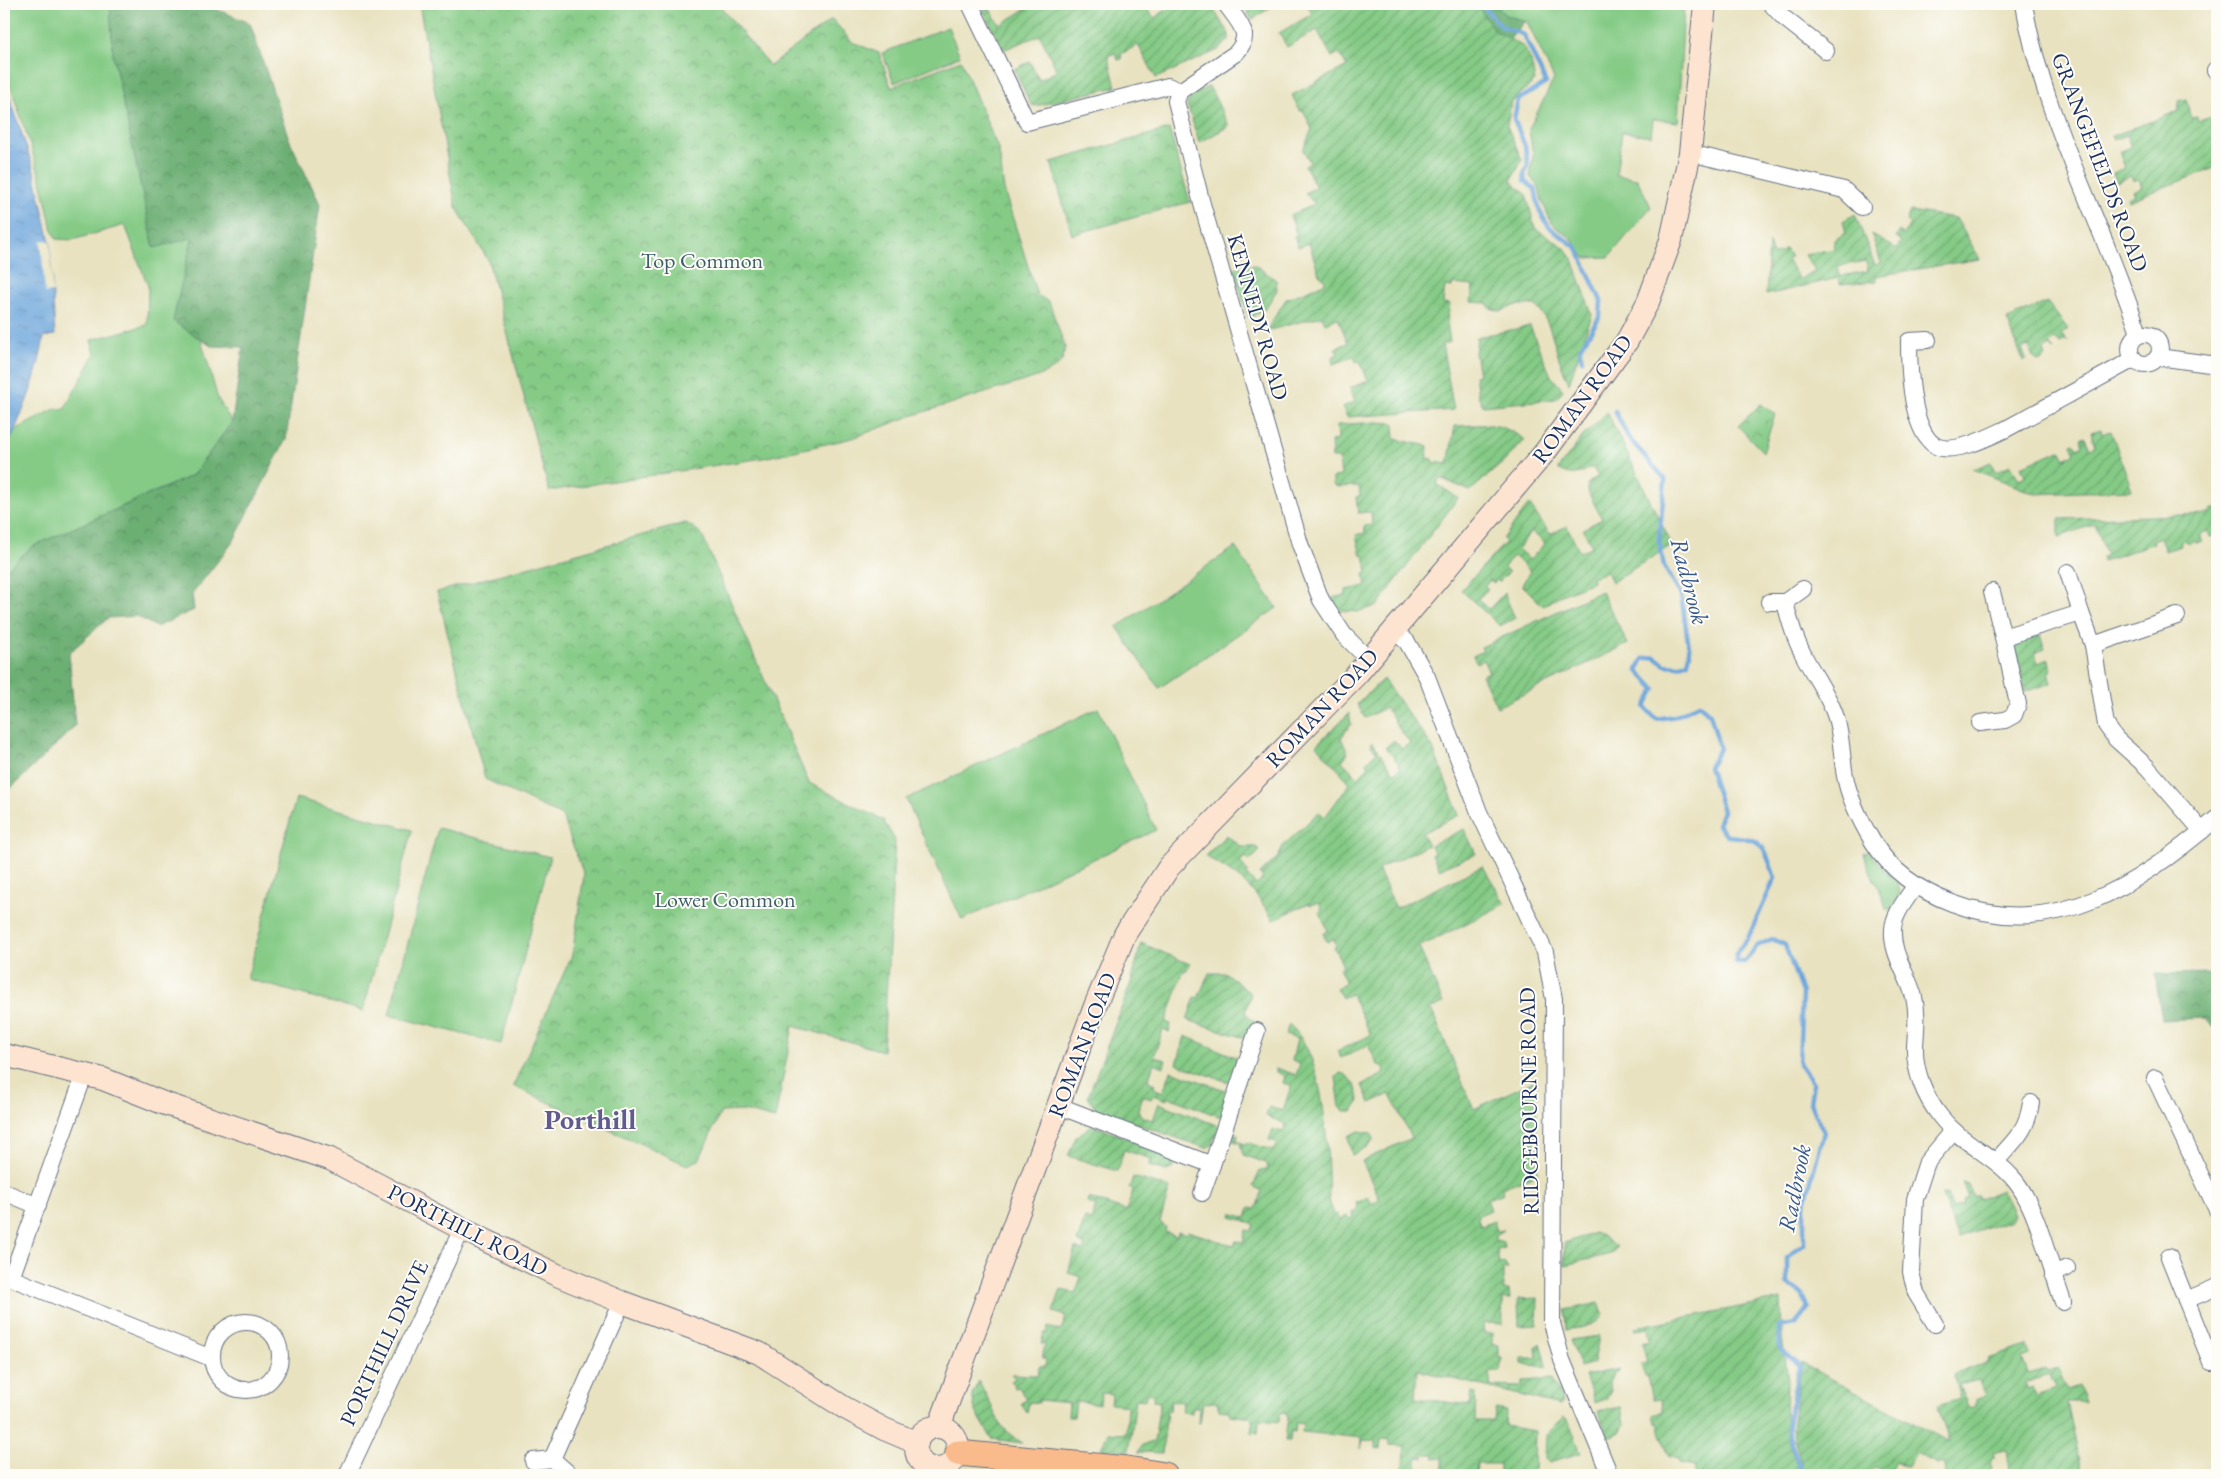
<svg xmlns="http://www.w3.org/2000/svg" width="2221" height="1479" font-family="'EB Garamond',serif">
  <style>
    .grass { fill: #85cb86; stroke: #507d72 }
    .forest { fill: url(#forest-crowns); stroke: #446f68 }
    .park { fill: url(#park-crowns); stroke: #507d72 }
    .garden { fill: url(#garden-furrows); stroke: #507d72; fill-rule: evenodd }
    .water { fill: url(#water-ripples); stroke: #446a9c }
    .pier { fill: #e8e2c0 }
    .lines { fill: none; stroke-linecap: round; stroke-linejoin: round }
    .stream { stroke: #6ca5db; stroke-width: 4.5 }
    .street-casing { stroke: #636e80; stroke-width: 18 }
    .secondary-casing { stroke: #636e80; stroke-width: 24 }
    .primary-casing { stroke: #636e80; stroke-width: 27 }
    .street { stroke: #fff; stroke-width: 16 }
    .secondary { stroke: #fde4d1; stroke-width: 22 }
    .primary { stroke: #fabb8c; stroke-width: 25 }
    .labels { text-anchor: middle; dominant-baseline: central; stroke-width: 4; stroke-linejoin: round; paint-order: stroke }
    .street-label { font-size: 22px; fill: #1b2f5e; stroke: #fdfcf7 }
    .park-label { font-size: 22px; fill: #3b5e6a; stroke: #fdfcf7 }
    .water-label { font-size: 24px; font-style: italic; fill: #37588a; stroke: #fdfcf7 }
    .district-label { font-size: 28px; font-weight: bold; fill: #605c90; stroke: #fdfcf7 }
  </style>
  <defs>
    <pattern id="forest-crowns" width="20" height="18" patternUnits="userSpaceOnUse" patternTransform="scale(1.25)"><rect width="20" height="18" fill="#6caf73"/><path d="M2 6a3 3 0 1 1 6 0M12 15a3 3 0 1 1 6 0" fill="none" stroke="#588f62"/></pattern>
    <pattern id="park-crowns" width="20" height="18" patternUnits="userSpaceOnUse" patternTransform="scale(1.25)"><rect width="20" height="18" fill="#85cb86"/><path d="M2 6a3 3 0 1 1 6 0M12 15a3 3 0 1 1 6 0" fill="none" stroke="#6ca571"/></pattern>
    <pattern id="garden-furrows" width="10" height="10" patternUnits="userSpaceOnUse" patternTransform="scale(1.25)"><rect width="10" height="10" fill="#85cb86"/><path d="M-1 1l2-2M0 10L10 0M9 11l2-2" fill="none" stroke="#6ca571"/></pattern>
    <pattern id="water-ripples" width="26" height="14" patternUnits="userSpaceOnUse" patternTransform="scale(1.25)"><rect width="26" height="14" fill="#6ca5db"/><path d="M2 4q2-2 4 0t4 0M15 11q2-2 4 0t4 0" fill="none" stroke="#5887b5"/></pattern>
  </defs>
  <rect width="100%" height="100%" fill="#fdfcf7"/>
  <filter id="ink" filterUnits="userSpaceOnUse"><feTurbulence type="fractalNoise" baseFrequency=".02" numOctaves="2"/><feDisplacementMap in="SourceGraphic" scale="10" xChannelSelector="R" yChannelSelector="G"/><feConvolveMatrix kernelMatrix="1 2 1 2 8 2 1 2 1" color-interpolation-filters="sRGB"/></filter>
  <filter id="wash" filterUnits="userSpaceOnUse"><feTurbulence type="fractalNoise" baseFrequency=".0096" numOctaves="4" result="noise"/><feDisplacementMap in="SourceGraphic" scale="20" xChannelSelector="R" yChannelSelector="G"/><feGaussianBlur stdDeviation="1.12" result="paint"/><feColorMatrix in="noise" values="0 0 0 0 0 0 0 0 0 0 0 0 0 0 0 0 0 1.4 0 .05"/><feComposite in="paint" operator="in"/></filter>
  <g filter="url(#wash)">
    <rect width="100%" height="100%" fill="#e8e2c0"/>
    <!-- grass -->
    <g class="grass">
      <path d="M4 4H127L210 175 201 339 218 399 232 422 193 475 123 506 4 571V455L15 430 57 408 64 410 95 354 91 340 147 325 148 286 125 225 72 240 57 239 52 230 41 180 27 135 4 68V63L8 60 4 46Z"/>
      <path d="M1495 4H1684L1678 122 1653 119 1651 136 1622 132 1616 175 1637 179 1651 207 1609 257 1585 258 1571 238 1552 224 1542 201 1538 185 1530 177 1533 155 1529 129 1554 79 1527 22 1505 15Z"/>
      <path d="M948 27 960 56 894 83 882 53Z"/>
      <path d="M1235 547 1277 608 1159 688 1117 627Z"/>
      <path d="M1098 708 1156 830 962 920 906 799Z"/>
      <path d="M296 798 412 830 363 1011 247 979Z"/>
      <path d="M438 828 550 857 501 1044 389 1015Z"/>
      <path d="M1869 852 1898 883 1900 893 1891 909H1886C1882 887 1869 877 1864 853Z"/>
    </g>
    <!-- forest -->
    <g class="forest">
      <path d="M110 4H210L211 7 250 23 289 139 320 204 286 439 233 542 192 594 194 610 156 627 137 616 108 618 69 653 75 726 4 795V571L33 546 193 475 232 422 243 347 211 346 173 321 192 238 154 248 113 56Z"/>
      <path d="M1426 4H1495L1505 15 1525 21 1489 64Z"/>
      <path d="M2217 973V1032L2206 1018 2162 1020 2155 974Z"/>
    </g>
    <!-- park -->
    <g class="park">
      <path d="M419 4H718L770 66 832 19 852 42 879 53 891 87 961 60 999 151 1004 190 1037 295 1049 302 1065 347 1062 361 1054 369 1037 377 911 416 853 438 763 458 549 491 488 260 456 207Z"/>
      <path d="M1169 129 1190 202 1072 235 1051 162Z"/>
      <path d="M1761 404 1775 414 1763 452 1738 426Z"/>
      <path d="M686 523 701 533 809 783 883 820 895 840 883 1051 793 1026 775 1119 744 1111 721 1112 699 1160 687 1165 513 1086 572 955 584 875 562 816 485 779 437 592Z"/>
    </g>
    <!-- garden -->
    <g class="garden">
      <path d="M1028 4H1144L1154 18 1175 4H1210L1229 34V40L1218 50 1156 78 1138 45 1121 54 1122 59 1118 60 1115 53 1108 56 1116 87 1036 106 1031 105 1014 69 1030 62 1039 80 1057 71 1040 35 1003 50 983 10 989 8 1000 25 1029 7Z"/>
      <path d="M1242 4H1275L1252 20Z"/>
      <path d="M1312 4H1476L1495 31 1524 47 1531 61 1535 81 1511 103 1507 126 1522 160 1511 181 1526 194 1535 228 1564 247 1573 259 1592 315 1569 383C1555 358 1555 325 1535 305H1516L1501 311 1490 308 1487 303 1471 302 1473 286 1452 284V287L1445 286 1443 303 1450 304 1447 322 1450 342 1442 344 1454 410 1347 417 1342 407 1355 402 1350 388 1368 381 1360 361 1356 362 1354 357 1333 364 1332 357 1338 354 1335 348 1348 343 1338 318 1325 323 1322 316 1266 331 1286 299 1324 284 1325 280 1319 274 1309 243 1298 247 1294 236 1297 235 1290 215 1315 204 1305 193 1316 187 1305 165 1310 162 1303 150 1312 129 1303 110 1300 111 1292 95 1347 66 1339 53 1332 57 1317 30 1287 47 1279 33 1312 14 1308 6Z"/>
      <path d="M1209 86 1229 126 1199 143 1187 104 1193 95Z"/>
      <path d="M2186 99 2192 118 2197 117 2198 121 2212 117 2217 133V167L2128 201 2127 198 2135 195 2133 191 2142 187 2139 179 2133 181 2131 176 2117 182 2113 173 2125 168 2119 152 2131 147 2126 135 2114 140 2112 136 2179 111 2178 101Z"/>
      <path d="M1910 211 1956 218 1980 259 1876 276 1877 281 1840 284 1838 278 1766 295 1769 243 1773 255 1784 251 1785 248 1791 257 1787 260 1800 280 1815 270 1804 254 1835 249 1834 240 1846 233 1843 221 1855 214 1875 265 1881 263 1872 235 1897 249 1901 241 1896 238 1899 232 1904 235 1910 223 1906 221ZM1866 261 1868 271 1840 276 1838 266Z"/>
      <path d="M1255 265 1276 280 1277 290 1265 309 1249 318 1233 268Z"/>
      <path d="M2047 302 2068 329 2061 334 2068 342 2064 341 2060 344 2055 339 2049 344 2054 351 2049 346 2044 350 2046 357 2039 362 2033 357 2029 346 2022 348 2026 360 2023 361 2007 319Z"/>
      <path d="M1530 326 1551 376 1563 390 1556 399 1483 406 1478 395 1475 376 1479 375 1475 353 1477 337Z"/>
      <path d="M1607 412 1672 545 1612 582 1607 572 1592 577 1593 582 1559 596 1543 606 1522 585 1530 571 1514 556 1504 567 1509 572 1499 582 1497 580 1494 583 1490 580 1485 586 1488 589 1478 599 1489 609 1504 593 1515 618 1500 626 1461 590 1506 542 1503 539 1529 504 1550 534 1567 526 1580 552 1592 546 1583 529 1602 519 1589 494 1587 484 1598 476 1592 467C1580 474 1571 478 1558 469L1584 435ZM1531 531 1545 543 1530 560 1518 549Z"/>
      <path d="M1376 422 1394 423 1395 439 1428 446 1427 458 1433 459V462L1448 464 1455 426C1488 425 1497 420 1525 440L1506 460 1470 491 1440 478 1437 484 1458 498 1377 606 1357 612 1338 610 1331 598 1346 595V590L1366 586 1364 574 1367 573 1364 555 1361 556 1356 535 1365 533 1364 526 1372 525 1371 512 1358 513 1356 497 1360 496 1359 486 1338 487 1333 485V477L1341 476 1339 458H1332L1331 441 1338 440 1337 425Z"/>
      <path d="M2101 429 2102 434 2111 431 2132 490 2035 494 1973 469 1991 462 1995 472 2010 465 2019 479 2025 476 2021 466 2060 450 2065 459 2075 453 2071 444 2074 443 2077 448 2083 445 2081 439 2085 437 2090 448 2095 446 2091 432Z"/>
      <path d="M2217 508V545L2213 536 2210 537 2208 531 2200 534 2203 541 2197 543 2195 540 2188 544 2186 540 2180 542 2181 546 2165 551 2160 537 2153 540 2154 543 2103 561 2102 557 2107 555 2095 524 2059 537V519L2211 514 2210 510Z"/>
      <path d="M1601 591 1628 644 1497 707 1482 675 1489 672 1483 660 1477 663 1473 656 1483 651 1481 647Z"/>
      <path d="M2040 635 2045 649 2035 653 2038 663 2049 659 2051 671 2048 672 2051 683 2025 692 2016 648 2018 643Z"/>
      <path d="M1383 679 1432 746 1459 815 1422 833 1428 845 1378 869 1396 908 1483 866 1505 904 1419 947 1443 1003 1431 1009 1474 1109 1536 1080 1537 1174 1502 1188 1504 1193 1487 1199 1491 1210 1477 1216 1481 1226 1494 1221 1497 1231 1504 1230 1496 1235V1240L1503 1242 1504 1248 1497 1249 1499 1264 1504 1263 1508 1269H1503V1290H1509L1510 1299H1502L1503 1324 1483 1323 1484 1333H1492V1345H1499V1358H1502L1500 1372H1489L1491 1386 1522 1387V1381L1552 1379 1563 1402 1560 1405 1417 1370 1415 1398 1470 1405 1472 1392 1476 1393 1475 1421H1494L1495 1409 1506 1411 1505 1426 1535 1431 1534 1475H1499V1464H1477L1476 1475H1398L1404 1463 1405 1446 1389 1445V1440L1381 1439 1380 1449 1375 1448V1441L1363 1440 1361 1449 1362 1438 1302 1432 1303 1423 1296 1422 1295 1432 1291 1431 1290 1441H1285L1288 1416 1285 1412 1280 1413 1279 1422 1259 1420 1258 1433 1251 1432 1253 1418 1230 1415 1229 1411 1219 1410 1217 1402 1203 1403 1200 1423H1198L1199 1407H1193L1192 1413 1182 1412 1183 1402 1171 1401 1170 1411H1167L1162 1453 1138 1452 1142 1445 1154 1442 1160 1402 1153 1401 1154 1396 1149 1393 1146 1395 1145 1400 1136 1399 1129 1451 1101 1448 1108 1433 1126 1434 1128 1406 1111 1404 1112 1394 1101 1393 1100 1404 1076 1401 1074 1417H1068L1069 1403 1039 1400V1403L1029 1402 1027 1413 1021 1403 1026 1400 1019 1387 1015 1388 1011 1381 1015 1379 1012 1374 1038 1375 1039 1367 1045 1366 1046 1359 1042 1358 1045 1345 1041 1344 1044 1333H1047L1048 1327 1061 1331 1066 1316 1053 1312 1061 1290 1075 1293 1081 1277 1068 1273 1075 1248 1083 1251 1085 1245 1077 1242 1085 1218 1091 1220 1096 1206 1087 1202 1088 1198 1126 1211 1133 1190 1129 1188 1133 1177 1170 1188 1160 1222 1166 1227 1165 1232 1177 1236 1178 1231 1186 1234 1188 1231 1234 1246 1236 1241 1243 1242 1246 1230 1251 1231 1254 1225 1252 1223 1231 1217 1232 1213 1246 1218 1249 1208 1256 1209 1262 1191 1253 1186 1260 1171 1266 1170 1268 1166 1266 1163 1243 1155 1240 1143 1233 1141 1234 1133 1238 1135 1237 1140 1245 1144 1247 1142 1274 1151 1277 1142 1269 1140 1273 1129 1283 1132 1286 1124 1266 1116 1269 1107 1283 1111 1291 1086 1283 1083 1285 1076 1276 1072V1068L1296 1075 1300 1064 1292 1061 1297 1039 1285 1035 1289 1024C1328 1058 1327 1150 1329 1199L1333 1216 1337 1214 1340 1220 1347 1216 1350 1219 1353 1217 1352 1212 1358 1209 1356 1203 1368 1197 1372 1204 1380 1200 1362 1161 1411 1138 1390 1094 1370 1103 1362 1085 1382 1075 1384 1071 1382 1066 1378 1065 1368 1045 1341 1058 1337 1051 1371 1035 1351 994 1342 998 1336 988 1346 983 1339 968 1343 966 1334 947 1337 945 1333 939 1327 942 1323 934 1328 931 1319 912 1322 910 1319 903 1310 905 1309 903 1273 920C1251 884 1241 878 1205 856L1226 835 1242 847H1256L1260 851 1249 861 1245 857 1240 862 1248 871 1246 874 1256 885 1263 878 1260 874 1278 857 1283 846 1319 812 1325 817 1350 783 1316 745 1349 713 1351 724 1341 738 1348 753 1342 761 1358 777 1369 766 1366 762 1377 752 1370 745 1372 742 1394 773 1401 767 1386 747 1394 740 1402 749 1410 743 1394 722 1396 721 1385 708 1365 718 1357 704ZM1424 1454H1434V1458L1443 1459V1474L1417 1473V1458H1424Z"/>
      <path d="M1464 829 1476 854 1439 869 1432 854 1434 853 1431 845Z"/>
      <path d="M1141 943 1190 964 1186 971 1184 970 1166 1022 1171 1024 1169 1032 1163 1030 1154 1056 1166 1060 1164 1067 1154 1063 1148 1081 1155 1084 1154 1088 1163 1092 1171 1071 1225 1090 1230 1094 1221 1117 1168 1097 1167 1100 1153 1095 1151 1099 1143 1096 1138 1110 1141 1116 1153 1120 1159 1103 1219 1126 1212 1145 1206 1148 1096 1110 1088 1097 1132 980Z"/>
      <path d="M1209 973H1226L1251 994 1245 1012 1255 1022 1248 1039 1187 1020 1195 997 1198 998Z"/>
      <path d="M1185 1036 1238 1058 1233 1079 1228 1082 1177 1064Z"/>
      <path d="M1340 1073C1351 1074 1362 1094 1358 1104 1358 1105 1353 1110 1352 1111H1344L1340 1107 1336 1077Z"/>
      <path d="M1092 1125 1175 1156 1173 1168 1167 1171 1149 1166 1151 1159 1124 1150 1117 1171 1068 1156 1076 1137Z"/>
      <path d="M1359 1131 1371 1133 1374 1138 1370 1145 1352 1155 1348 1136Z"/>
      <path d="M1962 1182 1968 1183 1973 1197 1977 1195 1979 1199 2002 1190 2014 1214 2011 1220 1958 1238 1942 1195 1947 1194 1953 1208 1964 1204 1963 1200 1968 1198Z"/>
      <path d="M1594 1233 1601 1235 1617 1247 1611 1254 1565 1265 1564 1243Z"/>
      <path d="M1538 1298 1537 1325 1519 1326 1518 1299Z"/>
      <path d="M1781 1299 1782 1336 1787 1373 1786 1434 1800 1475H1694L1695 1466 1679 1463 1678 1459 1669 1457C1665 1445 1661 1435 1658 1423H1655L1653 1415 1663 1411 1660 1399 1653 1400 1648 1377H1645L1641 1363 1647 1362 1642 1342 1650 1340 1648 1328 1636 1330 1635 1327Z"/>
      <path d="M1599 1303 1603 1314C1596 1328 1580 1327 1566 1330L1565 1310Z"/>
      <path d="M1599 1336 1594 1363 1580 1367 1570 1340Z"/>
      <path d="M1540 1343 1547 1367 1522 1364V1358H1537L1536 1348Z"/>
      <path d="M2027 1346 2030 1355 2023 1358 2029 1374 2045 1369 2047 1372 2058 1368 2067 1390 2079 1386 2085 1402H2067L2083 1475H2010L2006 1451 1994 1453 1995 1458 1991 1459 1993 1469 1977 1475H1945L1944 1464H1937L1915 1453 1908 1467 1896 1461 1889 1474 1874 1468 1870 1475H1804L1792 1429 1801 1363 1949 1442 1937 1405 1960 1398 1954 1378 1955 1374 1988 1362 1987 1359ZM2048 1375 2050 1381H2053L2056 1389 2036 1396 2033 1387 2027 1389 2025 1383ZM1979 1380 1985 1396 1976 1399V1406L1971 1408 1968 1406 1959 1385Z"/>
      <path d="M1619 1369 1609 1382 1611 1391 1606 1399 1595 1403 1585 1376Z"/>
      <path d="M979 1381 1002 1427 1022 1443 992 1439 975 1410 972 1394Z"/>
      <path d="M1621 1407 1624 1424 1621 1432 1608 1437 1598 1411Z"/>
      <path d="M1564 1417 1568 1419 1581 1453 1549 1462 1545 1458 1546 1435Z"/>
    </g>
    <!-- water -->
    <path class="water" d="M4 80 33 167 50 242 55 335 44 337C38 376 22 417 4 452Z"/>
    <!-- pier -->
    <path class="pier" d="M46 240 50 242 53 292 45 293 41 241Z"/>
    <g class="lines">
      <!-- stream -->
      <g class="stream">
        <path d="M1481 4 1501 26 1524 35 1546 83 1518 100 1514 119 1525 146 1528 164 1524 174 1525 181 1535 189 1540 212 1549 227 1577 248 1601 301 1600 316 1580 349 1582 360"/>
        <path d="M1615 411 1628 437 1665 479 1659 540 1664 566 1681 595 1690 654 1688 662 1678 666 1665 665 1655 657 1643 659 1637 670 1655 689 1645 707 1656 719 1676 716 1699 704 1710 714 1720 749 1709 767 1723 811 1718 825 1727 836C1766 839 1762 843 1775 878L1748 938 1736 953V962H1744L1757 946 1772 939 1785 945 1802 993 1799 1063 1813 1083 1810 1103 1824 1132 1804 1206V1244L1787 1258V1283L1802 1294 1808 1308 1795 1324 1779 1327 1780 1348 1799 1366 1787 1430 1802 1475"/>
      </g>
    </g>
  </g>
  <g filter="url(#ink)">
    <g class="lines">
      <!-- street casing -->
      <g class="street-casing">
        <g id="street">
          <path d="M970 4 1027 122 1168 86 1180 91"/>
          <path d="M1226 4C1238 22 1254 34 1236 53L1180 91 1176 101 1202 204 1300 544 1321 600 1344 635 1369 660"/>
          <path d="M1771 4 1784 18 1826 51"/>
          <path d="M2024 4C2043 120 2104 223 2139 334"/>
          <path d="M2215 70 2217 69"/>
          <path d="M1690 153 1844 190 1862 207"/>
          <circle cx="2145" cy="349" r="15"/>
          <path d="M1928 340 1909 341C1909 367 1911 432 1936 446 1954 455 1989 437 2006 429L2134 359"/>
          <path d="M2158 357 2217 365"/>
          <path d="M2068 572 2081 613"/>
          <path d="M1803 589 1785 602C1789 619 1794 637 1802 652 1812 673 1826 691 1834 712 1842 732 1841 755 1845 776 1849 798 1861 822 1873 842 1891 871 1920 891 1952 903 2054 942 2142 883 2217 818"/>
          <path d="M1992 592 2003 637 2081 613 2093 645 2106 725 2116 739 2147 767 2202 831"/>
          <path d="M1769 602H1785"/>
          <path d="M1394 630 1407 642 1427 677 1479 812 1545 952 1554 999 1552 1323 1562 1360 1610 1475"/>
          <path d="M2093 645 2177 616"/>
          <path d="M1980 723 2005 720 2014 715 2018 704 2003 637"/>
          <path d="M1915 886C1907 899 1894 913 1893 929 1891 954 1908 974 1914 997 1918 1014 1916 1029 1915 1046 1914 1071 1925 1097 1940 1116 1962 1145 1998 1156 2019 1186 2038 1213 2051 1269 2063 1302"/>
          <path d="M2155 1078 2217 1210"/>
          <path d="M1059 1106 1212 1165 1257 1031"/>
          <path d="M1996 1161C2014 1141 2027 1131 2031 1103"/>
          <path d="M4 1192 38 1206"/>
          <path d="M1202 1193 1212 1165"/>
          <path d="M2169 1257 2211 1362"/>
          <path d="M2053 1274 2067 1268"/>
          <path d="M4 1276 11 1278 85 1073"/>
          <path d="M11 1278 211 1358"/>
          <path d="M2186 1300 2217 1287"/>
          <circle cx="246" cy="1356" r="34"/>
          <path d="M1935 1324 1916 1293 1911 1272 1915 1199 1927 1162 1953 1131"/>
          <path d="M552 1459 567 1472"/>
          <path d="M533 1461 552 1459 622 1302"/>
          <path d="M347 1475 462 1229"/>
        </g>
      </g>
      <!-- secondary casing -->
      <g class="secondary-casing">
        <g id="secondary">
          <path d="M4 1055 103 1079 163 1103 330 1159 462 1229 557 1275 622 1302 759 1353 845 1408 884 1429 917 1443"/>
          <circle cx="937" cy="1448" r="21"/>
          <path d="M939 1427 1095 1006 1125 934 1169 867 1357 674 1545 452 1627 341 1648 302 1671 240 1690 153 1705 4"/>
        </g>
      </g>
      <!-- primary casing -->
      <g class="primary-casing">
        <path id="primary" d="M958 1453 1127 1469 1165 1475"/>
      </g>
      <!-- street -->
      <use href="#street" class="street"/>
      <!-- secondary -->
      <use href="#secondary" class="secondary"/>
      <!-- primary -->
      <use href="#primary" class="primary"/>
    </g>
  </g>
  <g class="labels">
    <!-- street labels -->
    <g class="street-label">
      <text transform="translate(2100 162) rotate(69)">GRANGEFIELDS ROAD</text>
      <text transform="translate(1258 317) rotate(74)">KENNEDY ROAD</text>
      <text transform="translate(1582 399) rotate(-54)">ROMAN ROAD</text>
      <text transform="translate(1322 708) rotate(-47)">ROMAN ROAD</text>
      <text transform="translate(1082 1045) rotate(-69)">ROMAN ROAD</text>
      <text transform="translate(1529 1101) rotate(-91)">RIDGEBOURNE ROAD</text>
      <text transform="translate(468 1230) rotate(27)">PORTHILL ROAD</text>
      <text transform="translate(384 1343) rotate(-65)">PORTHILL DRIVE</text>
    </g>
    <!-- park labels -->
    <g class="park-label">
      <text x="702" y="260">Top Common</text>
      <text x="725" y="899">Lower Common</text>
    </g>
    <!-- water labels -->
    <g class="water-label">
      <text transform="translate(1690 581) rotate(75)">Radbrook</text>
      <text transform="translate(1794 1188) rotate(-79)">Radbrook</text>
    </g>
    <!-- district labels -->
    <g class="district-label">
      <text x="590" y="1119">Porthill</text>
    </g>
  </g>
  <!-- margin -->
  <rect width="2221" height="1479" fill="none" stroke="#fdfcf7" stroke-width="20"/>
</svg>
